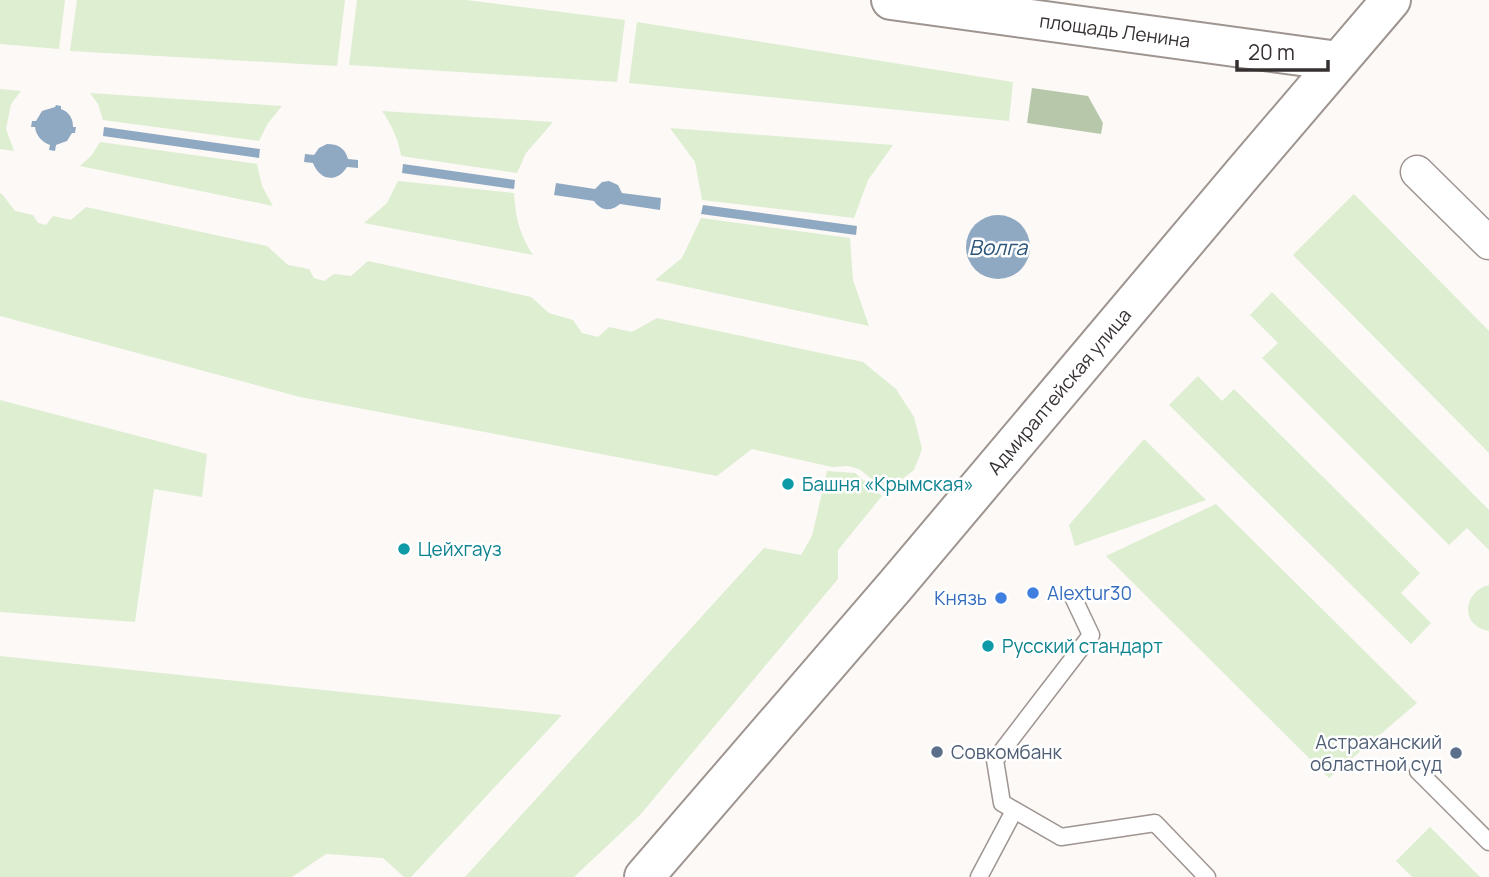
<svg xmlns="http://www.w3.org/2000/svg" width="1489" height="877" font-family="Manrope,sans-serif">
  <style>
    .green { fill: #ddeed1 }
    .forest { fill: #b6c8a9 }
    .water { fill: #90a9c2 }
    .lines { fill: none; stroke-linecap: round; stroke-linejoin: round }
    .service-casing { stroke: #9e9490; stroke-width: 19 }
    .minor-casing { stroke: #9e9490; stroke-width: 35 }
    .secondary-casing { stroke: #9e9490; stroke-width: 42 }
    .service { stroke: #fff; stroke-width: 16 }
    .minor { stroke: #fff; stroke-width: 32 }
    .secondary { stroke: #fff; stroke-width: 38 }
    .culture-dot { fill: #0f9aa8; stroke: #fff; stroke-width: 2.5 }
    .shop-dot { fill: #3f7fe0; stroke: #fff; stroke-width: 2.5 }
    .service-dot { fill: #5c6f8a; stroke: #fff; stroke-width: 2.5 }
    .labels { text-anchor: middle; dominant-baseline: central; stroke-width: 5; stroke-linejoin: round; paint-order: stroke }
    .street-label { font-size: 19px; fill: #363130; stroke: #fff }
    .culture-label { font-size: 19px; fill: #0d838f; stroke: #fff; text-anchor: start }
    .shop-label { font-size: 19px; fill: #366cbe; stroke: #fff; text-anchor: start }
    .service-label { font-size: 19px; fill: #4e5e75; stroke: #fff; text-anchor: end }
    .water-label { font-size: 21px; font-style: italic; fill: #2b5378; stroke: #fff }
  </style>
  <rect width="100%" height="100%" fill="#fdf9f7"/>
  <!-- green -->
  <g class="green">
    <path d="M0 0H65L59 49 0 44Z"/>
    <path d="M77 0H345L337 66 70 51Z"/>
    <path d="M357 0H466L625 20 617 82 349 65Z"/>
    <path d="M637 22 1013 82 1009 121 629 83Z"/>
    <path d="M0 89 21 91 11 104 6 129 14 151 0 149Z"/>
    <path d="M90 93 282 106 268 123 259 141 103 120 98 104Z"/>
    <path d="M382 111 553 122 526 153 517 173 401 156C399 140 391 124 382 111Z"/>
    <path d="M670 128 893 145 868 180 854 218 702 200 695 162Z"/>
    <path d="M100 142 257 164 262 186 273 206 80 166 92 155Z"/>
    <path d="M398 181 514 193C516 219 519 233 533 255L364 223 387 203Z"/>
    <path d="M0 193 2 194 15 211 33 215 38 223 46 225 53 216 71 220 86 207 267 246 288 265 309 269 314 278 324 281 334 274 351 276 368 261 531 297 549 313 573 320 582 333 598 337 609 327 632 332 657 318 863 362 896 389 914 417 922 449 914 470 887 491 859 469 848 466 832 467 752 449 717 476 300 397 0 316Z"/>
    <path d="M1354 194 1489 331V453L1293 255Z"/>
    <path d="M701 218 850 238 853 280 869 326 655 280 682 258Z"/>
    <path d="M1272 292 1489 510V550L1467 528 1449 545 1262 358 1278 343 1250 315Z"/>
    <path d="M1198 376 1222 401 1234 389 1420 573 1401 593 1431 623 1411 644 1169 405Z"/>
    <path d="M0 400 207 454 202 497 154 489 135 622 0 612Z"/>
    <path d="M1144 439 1206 500 1075 546 1069 525Z"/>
    <path d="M827 471 855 473 882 496 838 550V579L640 815 574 877H465L764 548 801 555 812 536Z"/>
    <path d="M1216 504 1417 703 1329 778 1106 556Z"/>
    <path d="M1489 585V631C1460 626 1462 592 1489 585Z"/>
    <path d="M0 656 562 715 411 877H404L383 858 326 854 292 877H0Z"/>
    <path d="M1430 827 1480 877H1412L1396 861Z"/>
  </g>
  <!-- forest -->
  <path class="forest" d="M1032 88 1088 96 1103 123 1101 134 1027 123Z"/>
  <!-- water -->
  <g class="water">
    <path d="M56 105 61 106V109C69 112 73 118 73 127H76L75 133H72L67 141 56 145 55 151 49 150 50 145C42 142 36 136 35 127H31L32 121H36L42 111 55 107Z"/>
    <path d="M104 127 260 149 259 158 103 136Z"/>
    <path d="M327 144C338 144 345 148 348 159L358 160V168L347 167C337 183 320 181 313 163L304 162 305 154 314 155 319 148Z"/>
    <path d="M403 164 515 180 514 189 402 173Z"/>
    <path d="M609 181 618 185 622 193 661 198 660 210 620 204C611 212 601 211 594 201L554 195 556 183 595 189 602 182Z"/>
    <path d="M703 205 857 226 856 235 701 214Z"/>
    <circle cx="998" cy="247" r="32"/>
  </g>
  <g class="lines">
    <!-- service casing -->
    <g class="service-casing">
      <g id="service">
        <path d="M1073 597 1091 635 995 760 1002 803 1061 837 1155 823 1207 877"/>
        <path d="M1418 771 1489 842"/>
        <path d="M979 877 1014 811"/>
      </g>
    </g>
    <!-- minor casing -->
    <g class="minor-casing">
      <path id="minor" d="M1417 172 1489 243"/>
    </g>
    <!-- secondary casing -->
    <g class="secondary-casing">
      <g id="secondary">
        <path id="s1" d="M891 0 1338 61"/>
        <path id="s2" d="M644 877 896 585 1245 171 1391 0"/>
      </g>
    </g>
    <!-- service -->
    <use href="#service" class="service"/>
    <!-- minor -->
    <use href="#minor" class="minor"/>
    <!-- secondary -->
    <use href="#secondary" class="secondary"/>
  </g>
  <!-- markers -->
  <g class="culture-dot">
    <circle cx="788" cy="484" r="7"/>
    <circle cx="404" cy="549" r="7"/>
    <circle cx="988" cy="646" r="7"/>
  </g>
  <g class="shop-dot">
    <circle cx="1033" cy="593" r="7"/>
    <circle cx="1001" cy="598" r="7"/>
  </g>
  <g class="service-dot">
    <circle cx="937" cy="752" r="7"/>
    <circle cx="1456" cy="753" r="7"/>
  </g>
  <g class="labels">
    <!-- street labels -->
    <g class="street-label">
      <text stroke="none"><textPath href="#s1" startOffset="226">площадь Ленина</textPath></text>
      <text stroke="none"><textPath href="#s2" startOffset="639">Адмиралтейская улица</textPath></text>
    </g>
    <!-- culture labels -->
    <g class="culture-label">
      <text x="802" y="484">Башня «Крымская»</text>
      <text x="418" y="549">Цейхгауз</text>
      <text x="1002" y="646">Русский стандарт</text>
    </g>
    <!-- shop labels -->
    <g class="shop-label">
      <text x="1047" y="593">Alextur30</text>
      <text x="987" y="598" text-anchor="end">Князь</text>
    </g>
    <!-- service labels -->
    <g class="service-label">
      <text x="1442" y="742">Астраханский<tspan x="1442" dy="22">областной суд</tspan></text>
      <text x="951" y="752" text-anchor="start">Совкомбанк</text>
    </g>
    <!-- water labels -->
    <g class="water-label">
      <text x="998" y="247">Волга</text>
    </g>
  </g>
  <!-- scale -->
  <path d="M1237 60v10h91v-10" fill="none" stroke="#363130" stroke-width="3.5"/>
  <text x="1248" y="60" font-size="21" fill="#363130" stroke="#ffffff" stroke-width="5" paint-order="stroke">20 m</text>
</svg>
